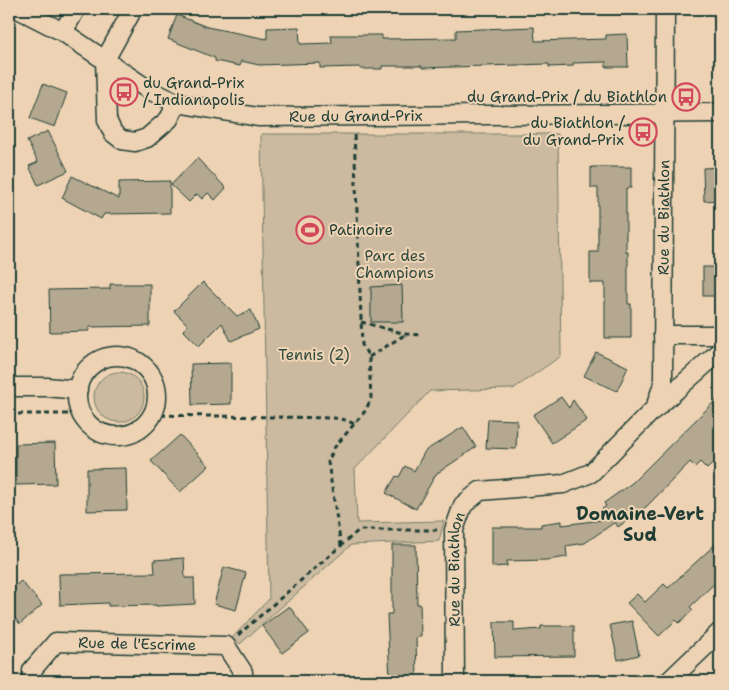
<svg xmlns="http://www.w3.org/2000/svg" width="729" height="690" font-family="'Shantell Sans',sans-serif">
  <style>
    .green { fill: #cbba9f; stroke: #757c6a }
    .building { fill: #b4a990; stroke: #1f3d34 }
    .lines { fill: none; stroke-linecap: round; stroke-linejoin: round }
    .minor-casing { stroke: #1f3d34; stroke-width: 21 }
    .path { stroke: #1f3d34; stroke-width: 3; stroke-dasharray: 5 4; stroke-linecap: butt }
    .minor { stroke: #edd3b4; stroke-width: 18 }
    .labels { text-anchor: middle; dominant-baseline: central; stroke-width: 4; stroke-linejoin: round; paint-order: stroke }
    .poi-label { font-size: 15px; fill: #1f3d34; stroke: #edd3b4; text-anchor: start }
    .street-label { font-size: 15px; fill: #1f3d34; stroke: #edd3b4 }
    .park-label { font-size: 15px; fill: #304a3f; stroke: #edd3b4 }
    .quarter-label { font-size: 18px; font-weight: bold; fill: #1f3d34; stroke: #edd3b4 }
  </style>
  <rect width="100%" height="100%" fill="#edd3b4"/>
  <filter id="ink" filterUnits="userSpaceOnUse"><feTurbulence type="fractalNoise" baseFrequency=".02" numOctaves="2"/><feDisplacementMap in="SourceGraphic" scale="10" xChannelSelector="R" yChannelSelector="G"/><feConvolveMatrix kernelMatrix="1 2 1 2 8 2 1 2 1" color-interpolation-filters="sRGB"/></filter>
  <g filter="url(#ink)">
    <!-- green -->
    <g class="green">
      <path d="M261 134H558L561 356 513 389 430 391 355 469 357 523 444 521 439 541 351 545 240 644 232 638 269 599Z"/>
      <circle cx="119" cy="397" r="25"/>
    </g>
    <!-- building -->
    <g class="building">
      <path d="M177 15 207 27 267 39V28L299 27 300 44 332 43 331 35H382V39L456 38V30L534 27 535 41 606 39V35L627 34 628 67H606V62L573 63V66L549 67V64L422 68V66H382V69H360V67L320 68V63L259 65 241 61 240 66 215 61V58L168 39Z"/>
      <path d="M43 84 67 93 55 127 30 118Z"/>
      <path d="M48 131 68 171 38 185 29 166 38 162 27 141Z"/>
      <path d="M197 158 226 188 215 200 208 193 202 199 197 194 189 202 171 185Z"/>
      <path d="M591 167H631V188H626V252H628V304H631V338H605V283H590V252H598V188H591Z"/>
      <path d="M720 167V200L704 201 703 168Z"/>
      <path d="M72 176 119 199V182L170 181V213L104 214 101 219 62 198Z"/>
      <rect x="703" y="267" width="17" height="29"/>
      <path d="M203 282 237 316 251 310 259 329 231 341 222 323 199 346 183 330 188 325 174 311Z"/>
      <path d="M110 284H150V326L89 327V331L50 332 49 290 110 289Z"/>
      <path d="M402 285 403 322H371V287Z"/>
      <path d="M596 352 628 367 617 391 584 376Z"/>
      <path d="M231 363V404L192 405 191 364Z"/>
      <path d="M720 396V457L707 469 700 462 695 467 690 462 647 506 618 527 615 522 585 543 566 546 567 557 547 560 507 561V566L492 567V527H541V524L562 521V525L602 520 597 513 606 506 604 503 632 483Z"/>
      <path d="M561 397 569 408 573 400 587 420 552 443 533 415Z"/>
      <path d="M488 419 517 420 516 449 486 448Z"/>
      <path d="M463 427 476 447 436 474 416 509 386 493 396 476 399 477 405 466 414 471 425 451Z"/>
      <path d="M180 435 209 466 180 492 151 461Z"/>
      <path d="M55 443 56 484 16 485V444Z"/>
      <path d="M126 468 127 510 87 511V469Z"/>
      <path d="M720 540V578L690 607 693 610 679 623 676 620 659 636 627 603 637 594 645 602 664 584 668 588Z"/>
      <path d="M392 545H416L417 604H420L421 636 416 637 417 681H390L387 614H392Z"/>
      <path d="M184 558 185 578H194L195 604 156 606V605L108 606V603L60 605 59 574 155 573 154 560Z"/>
      <path d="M224 567 246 573 236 610 214 604Z"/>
      <path d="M21 581 42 605 20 624 9 611V591Z"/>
      <path d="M289 606 309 633 282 653 262 626Z"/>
      <path d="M632 621 639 655 618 660 610 625Z"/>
      <path d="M494 622H514V631L541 629V626H574V656L495 657Z"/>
    </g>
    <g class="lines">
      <!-- minor casing -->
      <g class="minor-casing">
        <g id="minor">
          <path id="s1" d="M18 9 63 32 149 90 177 103 258 117 720 113"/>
          <path d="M133 9 105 60 107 120 113 133 122 140 135 142 147 138 169 119 177 103"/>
          <path d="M63 32 76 9"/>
          <path d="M663 335H720"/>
          <circle cx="117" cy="396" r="40"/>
          <path d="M9 387H47L78 390"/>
          <path d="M656 408 720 351"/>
          <path id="s2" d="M32 681V670L56 642 226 646 243 672V681"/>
          <path id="s3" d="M455 681 454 530 463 505 480 491 563 484 591 473 655 408 663 384 665 9"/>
          <path d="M669 681 720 632"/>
        </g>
      </g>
      <!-- path -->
      <g class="path">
        <path d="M361 322 406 334 421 335"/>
        <path d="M369 357 406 334"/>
        <path d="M9 414H82"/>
        <path d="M152 415 334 418 346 420 354 424"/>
        <path d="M341 546 328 462 334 448 366 410 371 398 369 357 362 345 354 132"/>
        <path d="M238 635 359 530H437"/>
      </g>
      <!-- minor -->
      <use href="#minor" class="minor"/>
    </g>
  </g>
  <!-- icons -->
  <defs>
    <g id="bus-ring" transform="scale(1.4375)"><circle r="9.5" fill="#edd3b4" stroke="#d1495b" stroke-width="1.5"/><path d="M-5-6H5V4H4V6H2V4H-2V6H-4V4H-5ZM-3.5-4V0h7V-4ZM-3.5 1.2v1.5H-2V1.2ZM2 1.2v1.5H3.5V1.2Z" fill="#d1495b"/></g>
    <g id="stadium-ring" transform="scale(1.4375)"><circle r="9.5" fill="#edd3b4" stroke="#d1495b" stroke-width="1.5"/><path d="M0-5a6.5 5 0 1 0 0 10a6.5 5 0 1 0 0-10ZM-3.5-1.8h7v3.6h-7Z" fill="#d1495b"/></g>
  </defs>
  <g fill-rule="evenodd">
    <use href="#bus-ring" x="124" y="92"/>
    <use href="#bus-ring" x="686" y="97"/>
    <use href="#bus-ring" x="643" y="132"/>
    <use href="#stadium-ring" x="310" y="230"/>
  </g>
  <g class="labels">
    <!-- poi labels -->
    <g class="poi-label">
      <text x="143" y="83">du Grand-Prix<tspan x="143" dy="17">/ Indianapolis</tspan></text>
      <text x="667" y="97" text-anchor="end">du Grand-Prix / du Biathlon</text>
      <text x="624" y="123" text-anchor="end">du Biathlon /<tspan x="624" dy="17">du Grand-Prix</tspan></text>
      <text x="329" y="230">Patinoire</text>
    </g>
    <!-- street labels -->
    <g class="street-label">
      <text stroke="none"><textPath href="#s1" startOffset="365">Rue du Grand-Prix</textPath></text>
      <text stroke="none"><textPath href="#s3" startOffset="596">Rue du Biathlon</textPath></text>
      <text stroke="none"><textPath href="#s3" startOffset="112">Rue du Biathlon</textPath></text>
      <text stroke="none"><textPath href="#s2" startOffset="129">Rue de l'Escrime</textPath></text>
    </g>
    <!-- park labels -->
    <g class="park-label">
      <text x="395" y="256">Parc des<tspan x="395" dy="17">Champions</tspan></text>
      <text x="314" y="355">Tennis (2)</text>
    </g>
    <!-- quarter labels -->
    <g class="quarter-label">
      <text x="640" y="514">Domaine-Vert<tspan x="640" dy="21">Sud</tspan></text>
    </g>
  </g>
  <!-- margin -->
  <rect width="729" height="690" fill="none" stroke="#edd3b4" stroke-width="30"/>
  <rect x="15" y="15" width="699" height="660" fill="none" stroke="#1f3d34" stroke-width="2" filter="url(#ink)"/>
</svg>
